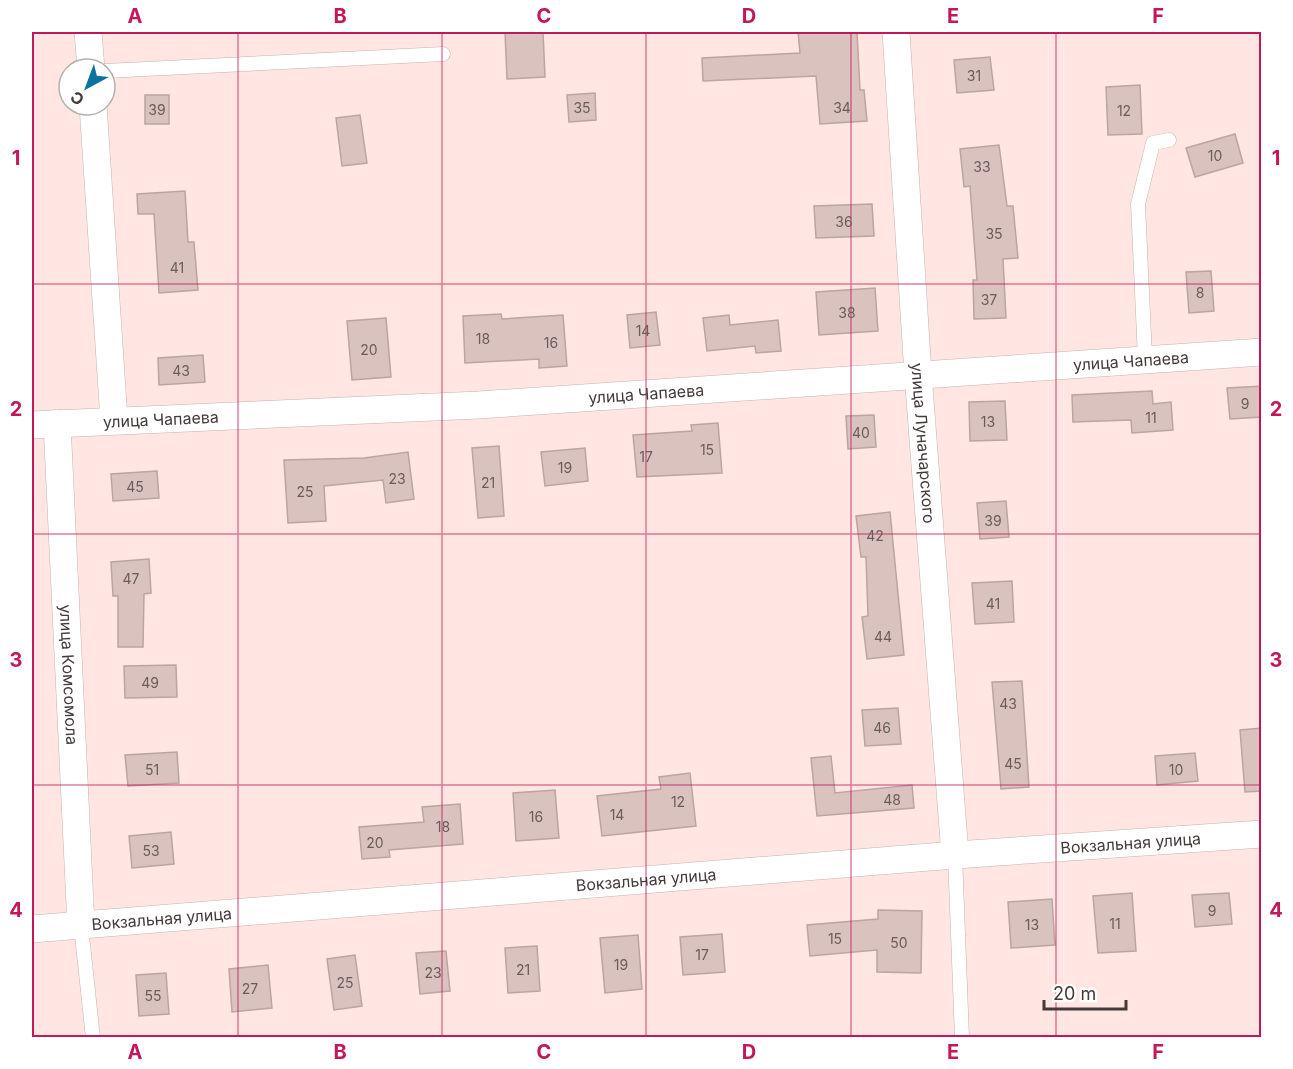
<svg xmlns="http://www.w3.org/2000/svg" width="1293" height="1069" font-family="Inter,sans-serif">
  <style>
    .building { fill: #dac2bf; stroke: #bba4a2; stroke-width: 1.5 }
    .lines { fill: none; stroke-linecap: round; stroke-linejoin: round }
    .service-casing { stroke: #c7b0ad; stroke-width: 15 }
    .minor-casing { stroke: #c7b0ad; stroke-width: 28 }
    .service { stroke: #fff; stroke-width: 14 }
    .minor { stroke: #fff; stroke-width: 27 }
    .grid { fill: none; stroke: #c2185b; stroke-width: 1.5; stroke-opacity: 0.55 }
    .labels { text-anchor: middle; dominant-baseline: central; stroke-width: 6; stroke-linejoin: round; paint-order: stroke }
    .number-label { font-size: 14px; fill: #6a5c5a }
    .street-label { font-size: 16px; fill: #443a39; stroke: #fff }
    .neatline { fill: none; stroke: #c2185b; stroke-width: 2 }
    .grid-label { font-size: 20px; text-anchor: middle; font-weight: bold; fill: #c2185b }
  </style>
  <rect width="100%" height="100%" fill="#ffe6e3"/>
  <!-- building -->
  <g class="building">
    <path d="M505 32H543L545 77 507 79Z"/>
    <path d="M798 32H857L860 90H864L867 121 820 124 816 76 703 81 702 58 800 53Z"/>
    <path d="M990 57 994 90 957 93 954 60Z"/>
    <path d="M1140 85 1142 134 1108 135 1106 87Z"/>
    <path d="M595 93 596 120 569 122 567 95Z"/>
    <rect x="145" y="95" width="24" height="29"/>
    <path d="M360 115 367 163 342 166 336 118Z"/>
    <path d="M1235 134 1243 163 1195 177 1186 148Z"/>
    <path d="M999 145 1007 206H1013L1018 258 1003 259 1006 318 974 319 973 280H977L970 186 964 187 960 149Z"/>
    <path d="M185 191 188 242H194L198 290 159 293 154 214H138L137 194Z"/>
    <path d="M872 204 874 236 816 238 814 206Z"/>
    <path d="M1211 271 1214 311 1189 313 1186 272Z"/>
    <path d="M875 288 878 331 819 335 816 292Z"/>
    <path d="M656 312 660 345 630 348 627 315Z"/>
    <path d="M501 314 502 319 563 315 567 366 539 368V359L465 363 463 316Z"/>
    <path d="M729 315 730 325 778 320 781 351 756 353 755 346 707 351 703 318Z"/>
    <path d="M386 318 391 377 352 380 347 321Z"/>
    <path d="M203 355 205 382 159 385 158 358Z"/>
    <path d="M1262 386V417L1230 419 1227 388Z"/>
    <path d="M1152 391 1153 404 1171 402 1173 430 1132 433 1131 420 1073 422 1072 395Z"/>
    <path d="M1005 401 1007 440 970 441 969 402Z"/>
    <path d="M874 415 876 447 848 449 846 416Z"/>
    <path d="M718 423 722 473 637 477 633 435 692 431 691 425Z"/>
    <path d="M499 446 504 516 478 518 472 448Z"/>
    <path d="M585 448 588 481 545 486 541 452Z"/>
    <path d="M408 452 414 499 386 503 383 480 324 486 326 521 288 523 284 460 364 458Z"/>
    <path d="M157 471 159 498 113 501 111 474Z"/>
    <path d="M1006 501 1009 537 980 539 977 503Z"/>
    <path d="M890 512 904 655 867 659 862 617 868 616 866 557H861L856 516Z"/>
    <path d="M149 559 151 593 144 594 143 647H118V596H113L111 562Z"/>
    <path d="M1012 581 1014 622 975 624 972 583Z"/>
    <path d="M176 665 177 697 125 698 124 666Z"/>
    <path d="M1022 681 1029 787 1001 789 992 682Z"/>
    <path d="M898 708 901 744 865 746 862 710Z"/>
    <path d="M1262 728V791L1245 792 1240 730Z"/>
    <path d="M177 752 179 783 128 786 125 755Z"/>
    <path d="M1195 753 1198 781 1157 785 1155 756Z"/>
    <path d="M831 756 835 793 912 785 914 808 817 816 811 758Z"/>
    <path d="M690 773 696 826 602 836 597 796 661 789 659 777Z"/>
    <path d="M555 790 559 838 516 841 513 793Z"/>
    <path d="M460 804 463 844 389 850 390 857 362 859 359 827 424 822 422 807Z"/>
    <path d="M171 832 174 864 132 868 129 836Z"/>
    <path d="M1132 893 1136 951 1098 953 1093 896Z"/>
    <path d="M1229 893 1232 924 1195 927 1192 895Z"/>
    <path d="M1052 899 1055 945 1011 948 1008 902Z"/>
    <path d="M878 910 922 911 921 973 877 972V950L810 956 807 925 878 919Z"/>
    <path d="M722 934 725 972 683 975 680 937Z"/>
    <path d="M638 935 642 989 605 993 600 938Z"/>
    <path d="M537 946 540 991 508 993 505 948Z"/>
    <path d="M446 951 450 991 420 994 416 953Z"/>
    <path d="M355 955 362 1006 334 1010 327 959Z"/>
    <path d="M268 965 272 1008 232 1012 229 969Z"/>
    <path d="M166 973 169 1014 139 1016 136 975Z"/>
  </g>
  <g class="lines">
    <!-- service casing -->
    <g class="service-casing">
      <g id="service">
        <path d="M105 71 443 54"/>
        <path d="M1145 358 1138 204 1153 143 1169 140"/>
        <path d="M955 855 962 1038"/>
        <path d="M81 926 93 1038"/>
      </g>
    </g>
    <!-- minor casing -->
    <g class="minor-casing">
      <g id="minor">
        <path d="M88 32 91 69"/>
        <path id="s1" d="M896 32 918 374 955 855"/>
        <path d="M93 105 114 420"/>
        <path id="s2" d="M57 423 81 926"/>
        <path id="s3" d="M32 425 479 405 1262 352"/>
        <path id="s4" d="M32 929 955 855 1262 834"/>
      </g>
    </g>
    <!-- service -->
    <use href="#service" class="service"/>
    <!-- minor -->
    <use href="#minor" class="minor"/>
  </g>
  <!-- grid -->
  <path class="grid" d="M238 32V1038M442 32V1038M646 32V1038M851 32V1038M1056 32V1038M32 284H1262M32 534H1262M32 785H1262"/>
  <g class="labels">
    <!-- number labels -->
    <g class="number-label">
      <text x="974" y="75">31</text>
      <text x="582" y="107">35</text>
      <text x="842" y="107">34</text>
      <text x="157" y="109">39</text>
      <text x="1124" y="110">12</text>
      <text x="1215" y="155">10</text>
      <text x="982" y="166">33</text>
      <text x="844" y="221">36</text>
      <text x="994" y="233">35</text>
      <text x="177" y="267">41</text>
      <text x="1200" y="292">8</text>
      <text x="989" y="299">37</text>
      <text x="847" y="312">38</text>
      <text x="643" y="330">14</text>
      <text x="483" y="338">18</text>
      <text x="551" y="342">16</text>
      <text x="369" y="349">20</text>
      <text x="181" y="370">43</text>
      <text x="1245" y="403">9</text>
      <text x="1151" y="417">11</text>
      <text x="988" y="421">13</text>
      <text x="861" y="432">40</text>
      <text x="707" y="449">15</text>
      <text x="646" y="456">17</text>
      <text x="565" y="467">19</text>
      <text x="397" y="478">23</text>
      <text x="488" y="482">21</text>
      <text x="135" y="486">45</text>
      <text x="305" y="491">25</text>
      <text x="993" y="520">39</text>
      <text x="875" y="535">42</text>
      <text x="131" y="578">47</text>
      <text x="993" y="603">41</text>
      <text x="883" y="636">44</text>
      <text x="150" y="682">49</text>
      <text x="1008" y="703">43</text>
      <text x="882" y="727">46</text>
      <text x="1013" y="763">45</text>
      <text x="152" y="769">51</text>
      <text x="1176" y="769">10</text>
      <text x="892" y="799">48</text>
      <text x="678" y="801">12</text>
      <text x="617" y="814">14</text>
      <text x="536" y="816">16</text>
      <text x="443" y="826">18</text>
      <text x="375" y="842">20</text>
      <text x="151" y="850">53</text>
      <text x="1212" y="910">9</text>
      <text x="1115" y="923">11</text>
      <text x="1032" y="924">13</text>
      <text x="835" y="938">15</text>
      <text x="899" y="942">50</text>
      <text x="702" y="954">17</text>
      <text x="621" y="964">19</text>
      <text x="523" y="969">21</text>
      <text x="433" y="972">23</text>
      <text x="345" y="982">25</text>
      <text x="250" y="988">27</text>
      <text x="153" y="995">55</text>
    </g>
    <!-- street labels -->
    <g class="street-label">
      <text stroke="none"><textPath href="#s3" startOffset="1101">улица Чапаева</textPath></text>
      <text stroke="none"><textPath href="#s3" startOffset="615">улица Чапаева</textPath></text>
      <text stroke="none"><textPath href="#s3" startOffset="129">улица Чапаева</textPath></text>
      <text stroke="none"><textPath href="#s1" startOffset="412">улица Луначарского</textPath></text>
      <text stroke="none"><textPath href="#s2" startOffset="252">улица Комсомола</textPath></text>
      <text stroke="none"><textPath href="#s4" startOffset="1102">Вокзальная улица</textPath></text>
      <text stroke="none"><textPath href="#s4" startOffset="616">Вокзальная улица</textPath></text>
      <text stroke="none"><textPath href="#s4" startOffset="130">Вокзальная улица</textPath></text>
    </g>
  </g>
  <!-- border -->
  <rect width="1293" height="1069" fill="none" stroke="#ffffff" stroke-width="66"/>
  <!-- north arrow -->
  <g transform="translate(87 87) rotate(221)"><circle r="28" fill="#ffffff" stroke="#b4b0b0" stroke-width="1.5"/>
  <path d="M0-4.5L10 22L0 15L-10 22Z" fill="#0c739f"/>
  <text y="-9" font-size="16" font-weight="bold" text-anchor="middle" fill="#443a39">С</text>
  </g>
  <!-- scale -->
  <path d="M1044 1000v9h82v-9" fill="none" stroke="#443a39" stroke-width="3"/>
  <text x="1053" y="1000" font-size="18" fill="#443a39" stroke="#ffffff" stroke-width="4.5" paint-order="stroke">20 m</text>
  <rect x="33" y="33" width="1227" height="1003" class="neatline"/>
  <g class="grid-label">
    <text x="135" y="23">A</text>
    <text x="340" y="23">B</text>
    <text x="544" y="23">C</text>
    <text x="749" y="23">D</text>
    <text x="953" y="23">E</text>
    <text x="1158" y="23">F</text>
    <text x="16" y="165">1</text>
    <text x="1276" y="165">1</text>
    <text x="16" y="416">2</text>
    <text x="1276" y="416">2</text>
    <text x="16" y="667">3</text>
    <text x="1276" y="667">3</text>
    <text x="16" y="917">4</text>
    <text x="1276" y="917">4</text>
    <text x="135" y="1059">A</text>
    <text x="340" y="1059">B</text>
    <text x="544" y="1059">C</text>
    <text x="749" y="1059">D</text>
    <text x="953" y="1059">E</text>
    <text x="1158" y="1059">F</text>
  </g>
</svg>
